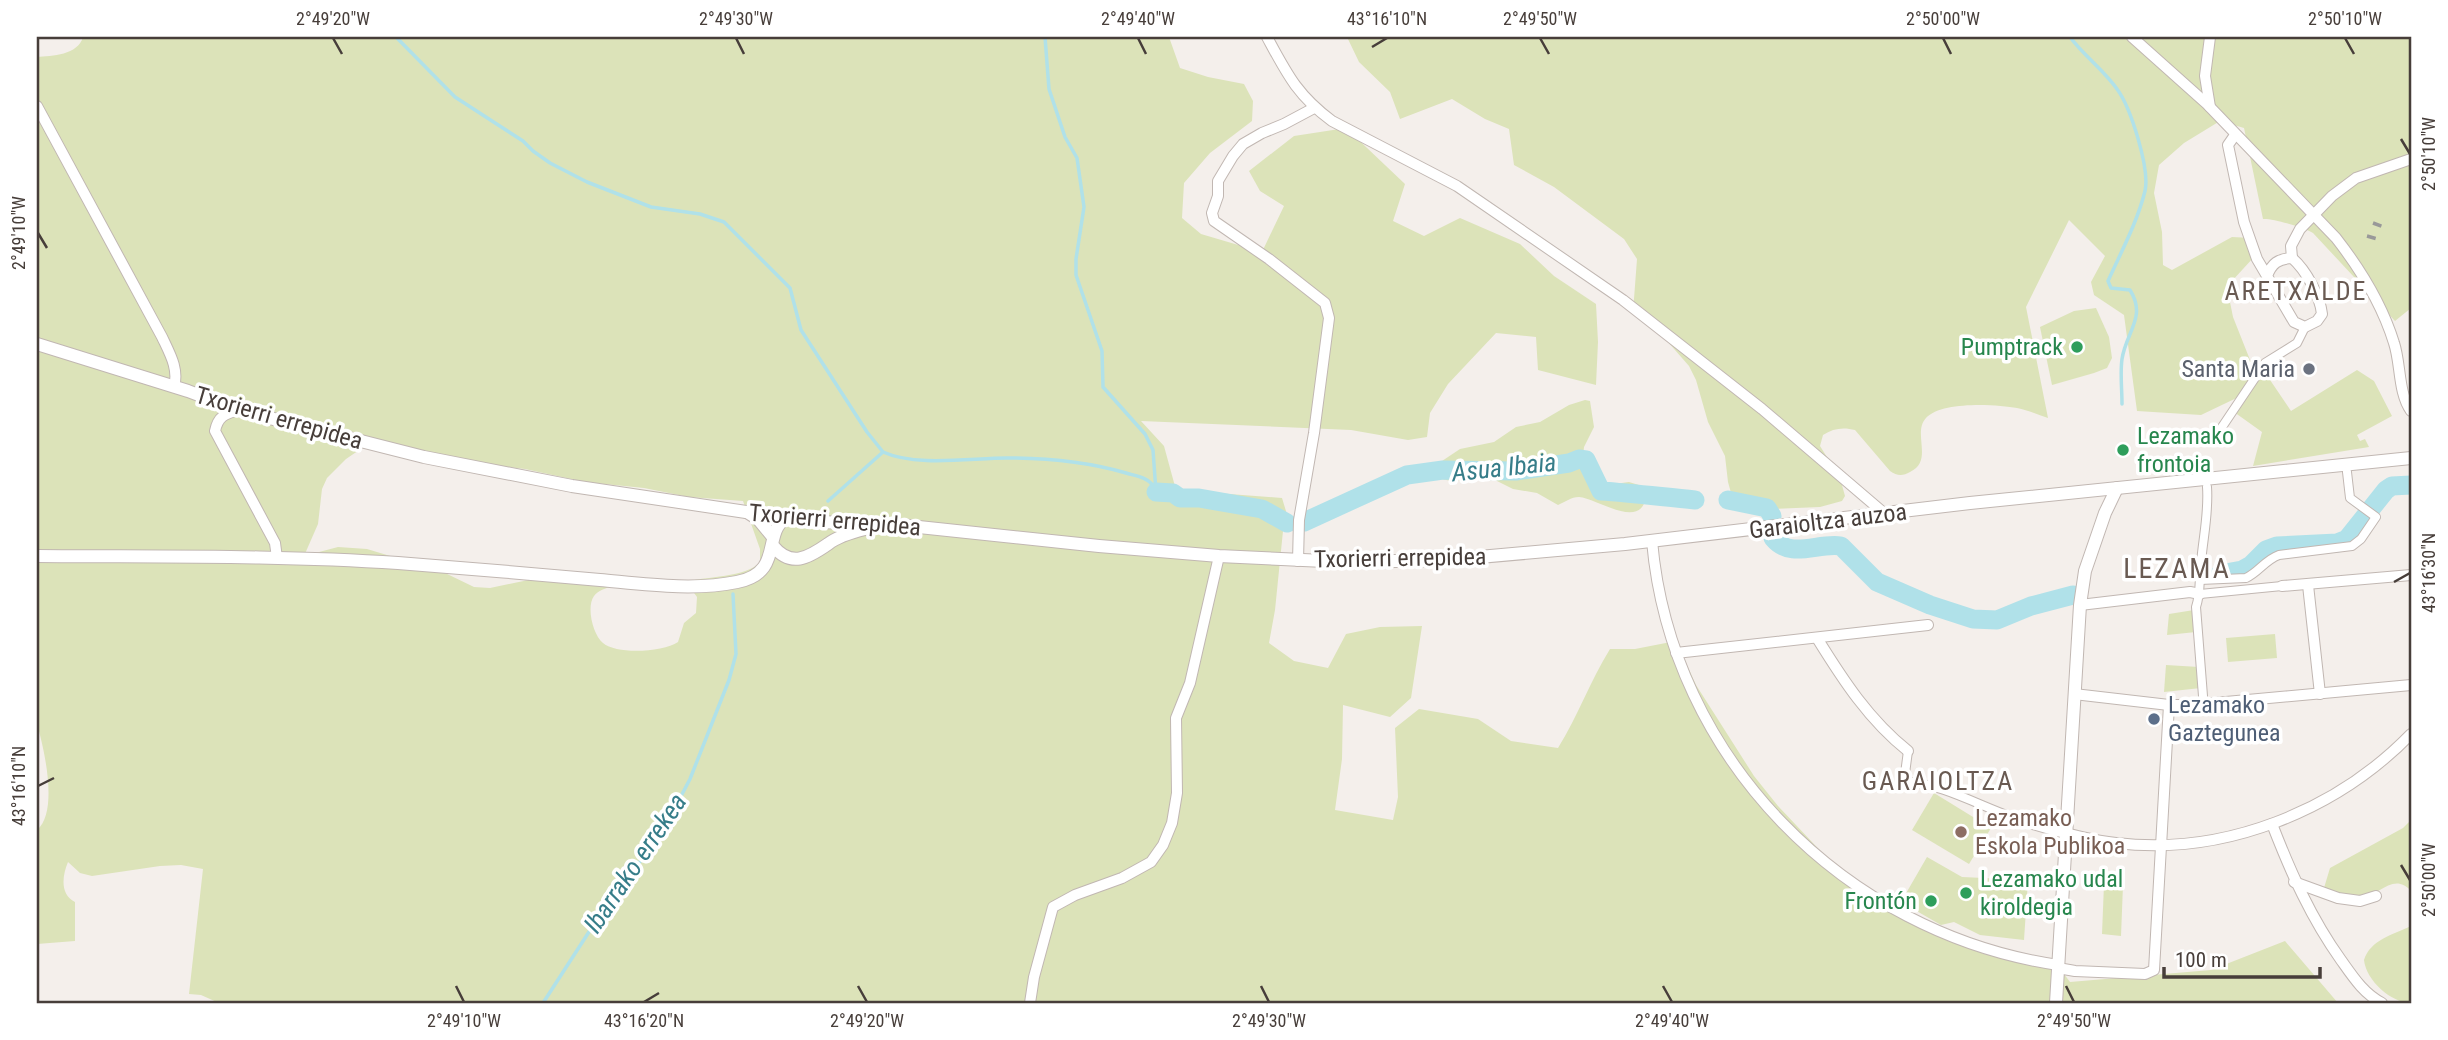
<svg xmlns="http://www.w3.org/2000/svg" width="2448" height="1040" font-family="'Roboto Condensed',sans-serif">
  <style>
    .green { fill: #dce3b9; fill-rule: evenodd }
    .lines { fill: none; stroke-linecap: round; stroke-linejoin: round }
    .stream { stroke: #b0e1e9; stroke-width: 3.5 }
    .river { stroke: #b0e1e9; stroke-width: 19 }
    .pedestrian-casing { stroke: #c1b7b2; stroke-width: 10 }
    .minor-casing { stroke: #c1b7b2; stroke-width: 12 }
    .tertiary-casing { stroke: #c1b7b2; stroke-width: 14 }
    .pedestrian { stroke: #fff; stroke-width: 8 }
    .minor { stroke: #fff; stroke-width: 10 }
    .tertiary { stroke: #fff; stroke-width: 12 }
    .rail { stroke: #999; stroke-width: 3.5; stroke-dasharray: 9 9; stroke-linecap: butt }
    .ticks { fill: none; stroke: #473e3a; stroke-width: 2.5 }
    .leisure-dot { fill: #2e9e5b; stroke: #fff; stroke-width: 2.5 }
    .worship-dot { fill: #6b7280; stroke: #fff; stroke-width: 2.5 }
    .service-dot { fill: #5c6f8a; stroke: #fff; stroke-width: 2.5 }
    .education-dot { fill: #8d6e63; stroke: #fff; stroke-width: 2.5 }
    .labels { text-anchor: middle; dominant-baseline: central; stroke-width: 7; stroke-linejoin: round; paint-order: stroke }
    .leisure-label { font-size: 24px; fill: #27864d; stroke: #fff; text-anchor: end }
    .worship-label { font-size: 24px; fill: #5b616d; stroke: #fff; text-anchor: end }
    .street-label { font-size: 24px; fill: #473e3a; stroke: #fff }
    .service-label { font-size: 24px; fill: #4e5e75; stroke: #fff; text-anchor: start }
    .education-label { font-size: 24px; fill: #785e54; stroke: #fff; text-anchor: start }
    .neighbourhood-label { font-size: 26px; letter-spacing: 2px; fill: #695a52; stroke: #fff }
    .water-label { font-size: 26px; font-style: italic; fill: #367d89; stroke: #fff }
    .quarter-label { font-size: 28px; letter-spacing: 2px; fill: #695a52; stroke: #fff }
    .neatline { fill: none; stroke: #473e3a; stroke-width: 2.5 }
    .ticks-label { font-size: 18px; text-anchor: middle; fill: #473e3a }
  </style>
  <rect width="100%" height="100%" fill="#f4efeb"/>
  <!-- green -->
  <g class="green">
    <path d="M83 37H1169L1180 68 1208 77 1244 84 1253 101 1252 121 1210 153 1184 183 1182 218 1201 234 1262 252 1284 206 1260 191 1249 171 1294 136 1346 128 1405 184 1393 221 1424 236 1460 218 1520 244 1554 276 1596 304 1598 342 1596 385 1538 370 1536 337 1496 333 1448 384 1430 413 1427 437 1408 440 1351 430 1141 421 1164 446 1176 490 1282 498 1289 521 1283 531 1275 610 1269 643 1294 661 1328 668 1346 634 1380 627 1422 626 1411 698 1390 717 1343 705 1342 759 1335 810 1393 820 1398 797 1395 728 1419 709 1478 719 1511 741 1558 748C1578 716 1590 681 1610 649H1635L1676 641 1696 685 1754 776 1778 806 1846 878 1911 922 1954 942 1984 954 2024 960 2055 962 2070 982 2211 970 2285 941 2338 1003H219L201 995 189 994 203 869 181 865 160 866 92 876 80 873 68 862C62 876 60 895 75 902V941L37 944V830C59 812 44 748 37 724V57C52 56 78 55 83 37ZM374 440 460 461 525 469 585 482 644 488 689 497 743 501 760 549V562C746 578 706 576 686 582L697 597 696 613 684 623 678 642C663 652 617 655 603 643 593 635 586 607 594 596 598 590 607 588 613 586L609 574 562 573 490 588 474 587 443 572 367 549 338 547 304 556 318 524 322 489 327 478 346 459Z"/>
    <path d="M1347 37H2411V308L2395 321 2313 233C2306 228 2272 218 2263 219L2244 128 2220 121 2184 143 2159 165 2154 193 2162 232 2163 265 2172 270 2232 237 2252 238 2254 257 2232 281 2228 292 2233 317 2256 375 2266 374 2291 411 2357 370 2374 381 2392 416 2357 435 2360 441 2365 439 2369 447 2253 466 2262 432 2234 412 2247 393 2201 415 2137 411 2124 315 2094 295 2091 282 2105 256 2069 220 2026 307 2048 418C2038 415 2028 410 2017 408 1996 404 1941 401 1926 418 1912 433 1934 461 1910 472 1903 476 1897 476 1890 471L1855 430C1844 427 1833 428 1823 435L1820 446 1840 478 1845 496 1842 501 1820 507 1772 509 1766 505 1733 500 1728 482 1725 456 1708 422 1696 380 1689 366 1668 342 1633 312 1637 259 1624 239 1554 187 1514 165 1509 129 1485 119 1452 99 1400 119 1390 92 1359 62Z"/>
    <path d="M2096 308 2109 337 2112 358 2107 368 2094 373 2052 385 2040 327 2074 311Z"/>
    <path d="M1585 400 1590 401 1594 427 1584 447 1583 457 1590 462 1600 486 1629 482 1642 486C1645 491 1648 495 1645 501 1637 528 1596 498 1579 497 1571 497 1565 502 1558 505L1537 493 1513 489 1491 478 1451 481 1427 476 1436 465 1460 449 1494 442 1516 427 1540 422 1569 405Z"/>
    <path d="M2194 610 2196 632 2167 635 2169 614Z"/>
    <path d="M2275 634 2277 658 2228 662 2226 638Z"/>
    <path d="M2166 665 2199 667 2201 688 2164 692Z"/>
    <path d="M1934 793 1991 828 1969 864 1912 830Z"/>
    <path d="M2411 820V891C2394 872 2379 895 2361 900 2347 904 2335 901 2321 898L2330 868 2403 828Z"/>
    <path d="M1927 857 1962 877 2028 880 2024 940 1980 935 1954 922 1941 925 1901 902Z"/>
    <path d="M2104 884 2123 885 2121 936 2102 934Z"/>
    <path d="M2411 926V1003C2391 1003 2366 980 2364 960 2370 940 2394 934 2411 926Z"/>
  </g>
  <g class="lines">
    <!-- stream -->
    <g class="stream">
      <path d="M396 37 455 97 523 141 533 151 550 163 587 182 651 207 700 214 724 222 790 288 801 330 867 432 883 452"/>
      <path d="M1045 37 1049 89 1065 137 1077 158 1084 207 1076 259V275L1102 351 1103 387 1145 434 1153 450 1156 492"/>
      <path d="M2070 37C2084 56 2104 70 2117 89 2131 108 2150 169 2145 191 2137 223 2121 252 2108 281L2111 288 2130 290C2147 317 2126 332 2122 359 2120 373 2122 389 2122 404"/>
      <path d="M828 501 883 452C916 467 971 458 1007 458 1046 458 1088 462 1126 473 1136 476 1148 477 1154 487"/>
      <path d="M543 1003 607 904 660 836 690 779 729 680 736 654 733 594"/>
    </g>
    <!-- river -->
    <g class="river">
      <path d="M1156 492 1173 493 1180 498H1199L1262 509 1287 523"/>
      <path d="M1728 500 1767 508 1772 516"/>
      <path d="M1304 522 1407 475 1443 470 1516 471 1569 463 1579 459 1586 460 1601 491C1632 493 1663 497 1695 500"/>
      <path d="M1773 538C1791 560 1818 542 1841 546L1877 582 1930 605 1973 619 1997 620 2031 606 2073 595"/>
      <path d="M2220 574 2242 570 2251 565 2266 550 2277 546 2337 543 2347 539 2386 490 2392 486 2411 485"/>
    </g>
    <!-- pedestrian casing -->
    <g class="pedestrian-casing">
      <g id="pedestrian">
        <path d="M2220 430 2265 363 2297 343 2305 327"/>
        <path d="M2200 580 2246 578C2259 572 2265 560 2279 555L2352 546 2361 539 2376 517 2350 498 2347 472"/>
        <path d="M2200 594 2282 586"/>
        <path d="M2203 696 2196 607C2201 592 2199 579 2201 563 2203 538 2209 513 2207 487"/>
        <path d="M1908 751 1904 781C1949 785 1989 812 2033 824"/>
      </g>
    </g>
    <!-- minor casing -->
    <g class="minor-casing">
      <g id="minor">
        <path d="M1267 37C1287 74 1297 95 1332 121L1457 186 1623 300 1762 409 1885 514"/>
        <path d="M2132 37 2207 104 2336 238C2361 270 2382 304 2394 343 2401 364 2398 393 2411 411"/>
        <path d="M2210 37 2205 76 2210 107"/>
        <path d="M37 106 162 337C170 354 179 369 174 387"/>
        <path d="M2235 135 2228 145 2244 222 2257 259 2294 322 2305 327 2317 321 2322 314C2320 296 2306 270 2292 258 2278 259 2272 263 2267 276"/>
        <path d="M2292 258 2291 246 2300 229 2332 196 2356 178 2411 159"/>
        <path d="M238 410C225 414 218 416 215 431L275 543 277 558"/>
        <path d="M1652 541C1671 758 1845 934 2058 965"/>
        <path d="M1298 561 1299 520 1314 433 1329 318 1325 303 1269 259 1214 221 1212 213 1218 196V181L1233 156 1243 144 1262 133 1284 124 1314 108"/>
        <path d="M2308 585 2320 694"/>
        <path d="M2282 586 2411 575"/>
        <path d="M2080 605 2190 592 2200 594"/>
        <path d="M1817 638C1843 680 1869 720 1908 751"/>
        <path d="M1676 653 1928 625"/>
        <path d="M2074 694 2169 705H2193L2411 685"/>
        <path d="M2033 824C2060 832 2088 840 2116 843 2224 856 2336 811 2411 734"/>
        <path d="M2272 824C2291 873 2311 918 2341 960 2353 977 2364 994 2382 1003"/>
        <path d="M2294 882 2338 898 2360 901 2376 896"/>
        <path d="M2058 968 2075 971 2145 974 2154 970 2169 705"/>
        <path d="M1030 1003 1034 977 1053 907 1075 895 1122 878 1151 862 1163 845 1172 823 1177 793 1176 718 1190 683 1219 556"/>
      </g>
    </g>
    <!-- tertiary casing -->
    <g class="tertiary-casing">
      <g id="tertiary">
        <path d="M37 344 188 391 238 410 424 457 572 486 746 512 808 518 819 522 900 525 1099 546 1219 556 1346 562 1446 560 1625 544 1970 503 2411 458"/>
        <path d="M747 512 758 519 772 536"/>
        <path d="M773 546C791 568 808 558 828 544 838 536 853 532 865 529"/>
        <path d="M37 556C157 557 278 555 398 563 465 568 533 574 600 580 644 584 693 591 737 582 789 572 757 524 794 516"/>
        <path d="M2056 1003 2080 605 2085 571 2105 513 2117 488"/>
      </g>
    </g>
    <!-- pedestrian -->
    <use href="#pedestrian" class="pedestrian"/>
    <!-- minor -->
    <use href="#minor" class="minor"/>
    <!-- tertiary -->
    <use href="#tertiary" class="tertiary"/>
    <!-- rail -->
    <g class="rail">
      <path d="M2373 223 2386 228"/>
      <path d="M2367 236 2381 240"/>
    </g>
  </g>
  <!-- ticks -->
  <path class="ticks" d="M333 38 342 54M736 38 744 54M1138 38 1146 54M1540 38 1549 54M1943 38 1951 54M2345 38 2354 54M1372 47 1387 38M2401 139 2410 154M38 233 47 248M2394 582 2410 573M38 786 54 778M2401 865 2410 880M456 986 464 1002M858 986 867 1002M1261 986 1269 1002M1663 986 1672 1002M2066 986 2074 1002M644 1002 659 993"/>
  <!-- markers -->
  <g class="leisure-dot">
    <circle cx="2077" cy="347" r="7"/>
    <circle cx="2123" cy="450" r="7"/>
    <circle cx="1966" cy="893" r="7"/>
    <circle cx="1931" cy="901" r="7"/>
  </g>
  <circle class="worship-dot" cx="2309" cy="369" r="7"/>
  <circle class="service-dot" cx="2154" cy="719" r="7"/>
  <circle class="education-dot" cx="1961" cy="832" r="7"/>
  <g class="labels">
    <!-- leisure labels -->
    <g class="leisure-label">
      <text x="2063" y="347">Pumptrack</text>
      <text x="2137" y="436" text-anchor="start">Lezamako<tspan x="2137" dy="28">frontoia</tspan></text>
      <text x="1980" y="879" text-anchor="start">Lezamako udal<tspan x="1980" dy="28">kiroldegia</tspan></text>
      <text x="1917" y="901">Frontón</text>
    </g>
    <!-- worship labels -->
    <g class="worship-label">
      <text x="2295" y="369">Santa Maria</text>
    </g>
    <!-- street labels -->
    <g class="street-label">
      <text transform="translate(279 418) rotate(16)">Txorierri errepidea</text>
      <text transform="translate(835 520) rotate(5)">Txorierri errepidea</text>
      <text transform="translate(1828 521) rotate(-7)">Garaioltza auzoa</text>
      <text transform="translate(1400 558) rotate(-1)">Txorierri errepidea</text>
    </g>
    <!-- service labels -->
    <g class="service-label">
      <text x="2168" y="705">Lezamako<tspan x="2168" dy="28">Gaztegunea</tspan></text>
    </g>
    <!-- education labels -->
    <g class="education-label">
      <text x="1975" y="818">Lezamako<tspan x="1975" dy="28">Eskola Publikoa</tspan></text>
    </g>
    <!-- neighbourhood labels -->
    <g class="neighbourhood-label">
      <text x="2296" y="291">ARETXALDE</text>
      <text x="1938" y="781">GARAIOLTZA</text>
    </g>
    <!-- water labels -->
    <g class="water-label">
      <text transform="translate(1504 467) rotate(-6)">Asua Ibaia</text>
      <text transform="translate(635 863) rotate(-56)">Ibarrako errekea</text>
    </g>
    <!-- quarter labels -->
    <g class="quarter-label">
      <text x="2177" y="568">LEZAMA</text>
    </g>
  </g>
  <!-- border -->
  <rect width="2448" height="1040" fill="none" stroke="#ffffff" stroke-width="77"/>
  <!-- scale -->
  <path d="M2164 967v10h156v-10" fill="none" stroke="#473e3a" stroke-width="3.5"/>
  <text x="2175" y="967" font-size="21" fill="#473e3a" stroke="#ffffff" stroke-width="5" paint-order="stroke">100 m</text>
  <rect x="38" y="38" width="2372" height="964" class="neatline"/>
  <g class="ticks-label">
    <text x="333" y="25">2°49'20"W</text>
    <text x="736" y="25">2°49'30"W</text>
    <text x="1138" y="25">2°49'40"W</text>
    <text x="1387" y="25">43°16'10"N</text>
    <text x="1540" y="25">2°49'50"W</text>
    <text x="1943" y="25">2°50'00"W</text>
    <text x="2345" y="25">2°50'10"W</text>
    <text transform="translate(2429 154) rotate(-90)" y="6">2°50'10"W</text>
    <text transform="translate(19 233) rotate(-90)" y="6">2°49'10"W</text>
    <text transform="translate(2429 573) rotate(-90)" y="6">43°16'30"N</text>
    <text transform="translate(19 786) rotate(-90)" y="6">43°16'10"N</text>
    <text transform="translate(2429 880) rotate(-90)" y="6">2°50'00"W</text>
    <text x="464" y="1027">2°49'10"W</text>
    <text x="644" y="1027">43°16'20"N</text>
    <text x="867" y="1027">2°49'20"W</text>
    <text x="1269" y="1027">2°49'30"W</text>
    <text x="1672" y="1027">2°49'40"W</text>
    <text x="2074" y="1027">2°49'50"W</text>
  </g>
</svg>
